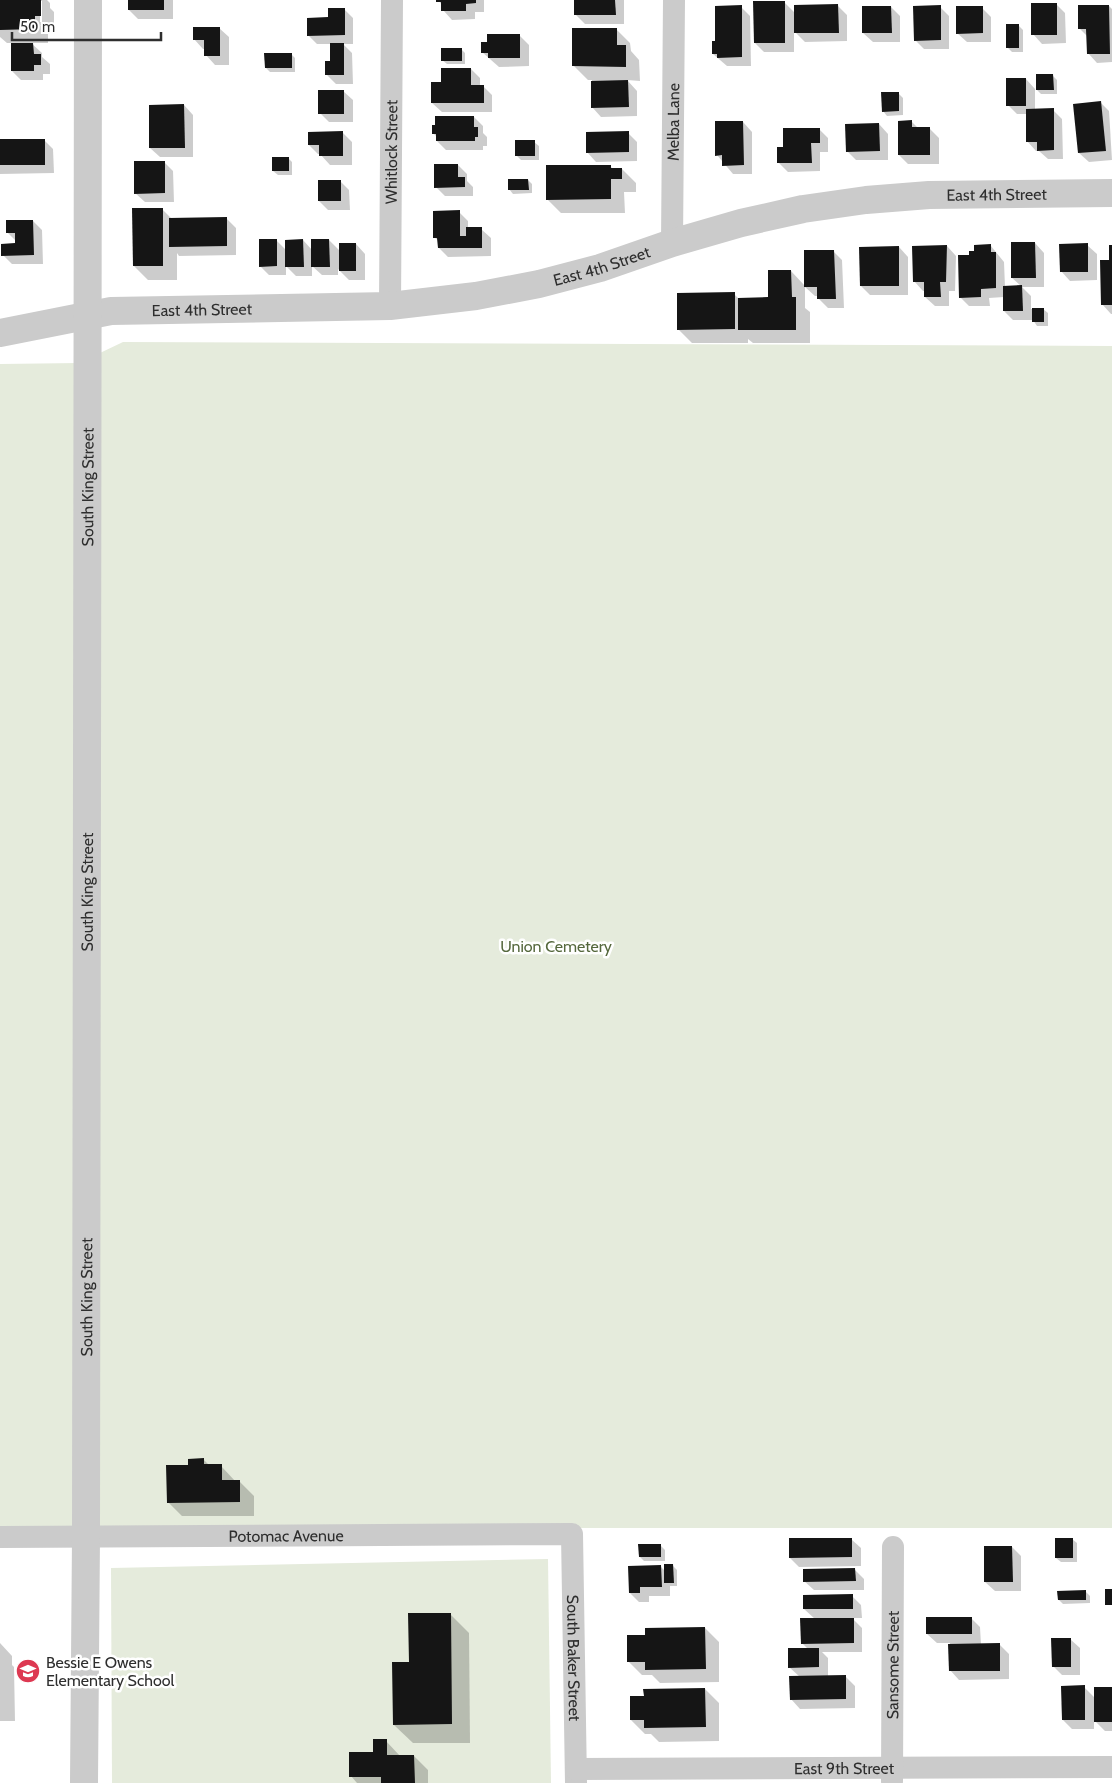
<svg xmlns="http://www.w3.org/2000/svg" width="1112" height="1783" font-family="Cabin,sans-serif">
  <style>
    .green { fill: #e5ebdc }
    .shadow { fill: #0003; fill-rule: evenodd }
    .building { fill: #151515 }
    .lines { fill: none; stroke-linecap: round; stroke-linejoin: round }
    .minor { stroke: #cbcbcb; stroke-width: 22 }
    .tertiary { stroke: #cbcbcb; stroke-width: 28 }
    .labels { text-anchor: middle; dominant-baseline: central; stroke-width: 5; stroke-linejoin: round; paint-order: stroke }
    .street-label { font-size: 16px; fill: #2e2e2e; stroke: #fff }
    .park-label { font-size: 16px; fill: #55683d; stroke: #fff }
    .poi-label { font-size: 16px; fill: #2e2e2e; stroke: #fff; text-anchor: start }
  </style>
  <rect width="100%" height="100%" fill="#fff"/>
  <!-- green -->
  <g class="green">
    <path d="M123 342 1112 346V1528H0V364L79 363Z"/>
    <path d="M548 1559 551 1783H112L111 1568Z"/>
  </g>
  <!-- shadow -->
  <g class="shadow">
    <path d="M0 0H47L50 3V8L54 12V30H48V43H31L42 53V57L50 64V74H43V80H21L12 71V43H7L0 37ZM40 1H42V22H40Z"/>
    <path d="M129 0H173V19H138L129 10Z"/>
    <path d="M438 0H484V12H475V19L452 20 443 10V6Z"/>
    <path d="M575 0H624V24H585L576 15Z"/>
    <path d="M784 2 795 13 838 6 847 15V41L805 42 794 31V52H764L755 43Z"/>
    <path d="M1056 4 1065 13 1066 43 1042 44 1033 34Z"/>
    <path d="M1109 6 1112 9V62L1097 63 1088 53V37L1080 29Z"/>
    <path d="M741 7 750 16 751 66H727L713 54 717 42Z"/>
    <path d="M891 7 900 16V42H873L863 33Z"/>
    <path d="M940 7 949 16V49H924L915 40Z"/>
    <path d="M982 8 991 17V42H967L957 33Z"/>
    <path d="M344 9 353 18V44H343L352 53 353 84H336L327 75 332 62V44H317L308 35Z"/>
    <path d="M1019 26 1023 30V52H1012L1008 48Z"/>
    <path d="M219 28 229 37V65H215L206 55V49H203L194 39Z"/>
    <path d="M616 29 630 43 631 51 639 60 640 81 627 80 637 91V116L601 117 592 107V80H588L574 66Z"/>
    <path d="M519 35 529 45V66L499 67 482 52Z"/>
    <path d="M461 49 465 53V64H447L442 60Z"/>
    <path d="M291 54 295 58V72H270L266 68Z"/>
    <path d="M471 69 480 78V86H483L492 95V112H442L432 103 442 83Z"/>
    <path d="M1053 76 1057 80V94H1041L1037 90Z"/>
    <path d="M1026 79 1035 89V110H1053L1062 119 1063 159H1048L1039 151H1036L1027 141V114H1017L1008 105Z"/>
    <path d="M343 91 353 100V122H329L320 113Z"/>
    <path d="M899 94 903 98V115L887 116 883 111Z"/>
    <path d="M1100 102 1109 111 1112 160 1089 162 1079 153 1074 105Z"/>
    <path d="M184 105 193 115V157H160L150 148Z"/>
    <path d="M474 117 483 126V133L487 137V146H483V150H446L437 141V137L433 133Z"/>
    <path d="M743 122 752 132V174H733L717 155Z"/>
    <path d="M912 122 919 129H930L939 138V164H908L899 155Z"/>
    <path d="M879 124 888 134V160H856L847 151Z"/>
    <path d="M819 129 828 138V152H820V171L788 172 779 163 784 148Z"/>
    <path d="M343 133 352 142V165H330L320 154H318L309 145Z"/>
    <path d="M628 133 637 142V161L596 162 587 152Z"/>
    <path d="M0 140H44L53 149 54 173 0 174Z"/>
    <path d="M534 142 539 146V160H521L516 155Z"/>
    <path d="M288 158 292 162V175H278L273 171Z"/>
    <path d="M164 162 173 171 174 202H145L135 193Z"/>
    <path d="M458 165 467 174V181L473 187V196H445L436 187Z"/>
    <path d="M610 166 613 169H622L636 183V192H624L625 213H561L547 199Z"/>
    <path d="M528 180 532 184V193L513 194 509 189Z"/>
    <path d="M340 181 349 190 350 210H328L319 201Z"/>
    <path d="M162 209 172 219 226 218 236 228V255L179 256 177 253V280H148L134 266Z"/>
    <path d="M459 212 468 221V229H481L491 238V256L448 257 439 248V241L434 237Z"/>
    <path d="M33 221 42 230 43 264H12L3 255 16 245V241L7 232Z"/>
    <path d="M276 240 286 250 303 240 312 250 329 240 340 251 356 244 365 254V280H349L338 269V275H322L312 266V276H296L286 266V275H269L260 266Z"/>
    <path d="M1035 243 1044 253V287H1022L1031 296V309H1043L1048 313V326H1037L1033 320H1013L1004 311V297L989 298 990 306H969L960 297 970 256 976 252 991 246 1004 262 1005 287 1021 286 1012 278Z"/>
    <path d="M1087 245 1097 254V280L1070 281 1061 271Z"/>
    <path d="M947 246 956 256 955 291H949V306H935L925 297V291H923L914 281Z"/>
    <path d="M1112 246V314H1111L1102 304Z"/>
    <path d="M899 247 908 257V295H870L861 286Z"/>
    <path d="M833 251 842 260 844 308H828L819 299V296H815L805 287V308L810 312V343H753L748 339V343H692L678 329 734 294 739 299H770L791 271 805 286Z"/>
    <path d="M204 1460 210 1466H221L236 1482H240L254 1496V1516H182L168 1502 190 1466Z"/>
    <path d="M851 1539 861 1548V1566L799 1567 790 1558Z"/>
    <path d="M1072 1539 1077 1543V1562H1061L1056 1558Z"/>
    <path d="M660 1545 665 1550V1561H644L640 1557Z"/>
    <path d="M1012 1547 1021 1556V1591H995L985 1582Z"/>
    <path d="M673 1566 677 1570V1586H670V1596H649V1602H639L630 1593 661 1567 665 1571Z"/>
    <path d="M855 1570 864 1579V1590H814L804 1581Z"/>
    <path d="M1086 1592 1090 1596V1603L1063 1604 1059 1600Z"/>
    <path d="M852 1596 861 1605 862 1618H852L862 1628V1652H822L828 1658V1677H846L855 1686V1708L800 1709 791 1699 800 1677 789 1667 808 1649 802 1643 815 1619 804 1609Z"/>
    <path d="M450 1614 469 1633 470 1743H413L394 1725 410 1663Z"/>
    <path d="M971 1618 980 1627 981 1645H1000L1009 1654V1679L959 1680 950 1670V1643H937L927 1634Z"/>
    <path d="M705 1628 719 1642V1682L660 1683 652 1675H642L628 1661 646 1636Z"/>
    <path d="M1070 1639 1080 1648V1675H1062L1053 1666Z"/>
    <path d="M0 1643 12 1656V1665L14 1667 15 1721H0Z"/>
    <path d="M1084 1687 1095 1698 1112 1688V1731H1105L1094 1720V1729H1072L1063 1720Z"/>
    <path d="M705 1689 719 1703V1741L659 1742 651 1734H645L631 1720 645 1697Z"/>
    <path d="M386 1741 400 1756H414L428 1770V1783H357L351 1776Z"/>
  </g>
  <!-- building -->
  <g class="building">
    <path d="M0 0H41V16H35V29L0 30Z"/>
    <rect x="128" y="0" width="36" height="10"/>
    <path d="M436 0H476V3L466 4V11H441V2H436Z"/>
    <path d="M574 0H615L616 15H574Z"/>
    <path d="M753 1H785V43H754Z"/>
    <rect x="1031" y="3" width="26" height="32"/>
    <path d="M838 4 839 33H794V5Z"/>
    <path d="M742 5V57L717 58V54H712V41H715V6Z"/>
    <path d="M941 5V40L914 41 913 6Z"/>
    <path d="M1078 5H1109L1110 54H1087L1086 29H1078Z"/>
    <path d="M862 6H891L892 33H862Z"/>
    <path d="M956 6H983V33L956 34Z"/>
    <path d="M328 8H345V35L307 36V18L328 17Z"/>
    <rect x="1006" y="24" width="13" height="24"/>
    <path d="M193 27H220V56H204V40H193Z"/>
    <path d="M572 28H617V45H626V67L572 66Z"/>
    <path d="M487 34H520V58H488V53H481V42H487Z"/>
    <path d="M11 43H33L34 54H41V65H34V71H11Z"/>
    <path d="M330 43H344V75H325V61H330Z"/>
    <rect x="441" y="48" width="21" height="13"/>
    <path d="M264 53H292V68H265Z"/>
    <path d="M441 68H471V85H484V103H431V82H441Z"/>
    <path d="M1036 74H1053L1054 90H1036Z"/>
    <rect x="1006" y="78" width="20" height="28"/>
    <path d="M628 80 629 107 591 108V81Z"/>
    <rect x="318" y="90" width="26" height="24"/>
    <path d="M881 92H899V111L882 112Z"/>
    <path d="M1101 101 1106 151 1078 153 1073 104Z"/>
    <path d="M184 104 185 148H149V105Z"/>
    <path d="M1054 108V150L1037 151V142H1026V109Z"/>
    <path d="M435 116H474V127H478V137H475V141H436V134H432V125H435Z"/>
    <path d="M912 120V127H930V155H898V121Z"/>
    <path d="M715 121H743L744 165 722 166V155L715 156Z"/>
    <path d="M879 123 880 151 846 152 845 124Z"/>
    <path d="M783 128H820V143H811L812 163H777V147H783Z"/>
    <path d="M343 131V156H319V145H308V132Z"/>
    <path d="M629 131V152L586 153V132Z"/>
    <rect x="0" y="139" width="45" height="26"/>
    <rect x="515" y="140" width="20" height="16"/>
    <rect x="272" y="157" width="17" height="14"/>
    <path d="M134 161H165V193L134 194Z"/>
    <path d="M434 164H458V177H465V187L434 188Z"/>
    <path d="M546 165H611V168H622V179H611V199L546 200Z"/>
    <path d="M508 179H528L529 190H508Z"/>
    <rect x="318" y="180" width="23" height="21"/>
    <path d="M132 208H163V266H133Z"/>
    <path d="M460 210V236H466V227H482V248H438L437 238H433V211Z"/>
    <path d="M227 217V246L169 247V218Z"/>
    <path d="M6 220H33L34 255 1 256V244L15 243V233H6Z"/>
    <path d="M259 239H277V266L259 267Z"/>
    <path d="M303 239 304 267H285V240Z"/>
    <path d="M311 239H329L330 267H311Z"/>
    <path d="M1011 242H1035L1036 278H1011Z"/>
    <rect x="339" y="243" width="17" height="28"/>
    <path d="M1088 243V272H1060L1059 244Z"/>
    <path d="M991 244V252H996V288L981 289V297L959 298 958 255H969V251H974V245Z"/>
    <path d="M947 245 946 282H940L941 297H924V282H913L912 246Z"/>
    <path d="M1109 245H1112V305H1101L1100 260H1109Z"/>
    <path d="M899 246V286H860L859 247Z"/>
    <path d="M804 250H834L836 299H817V287H804Z"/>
    <path d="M768 270H791L792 297H796V330H738V298L768 297Z"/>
    <path d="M1022 285 1023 311H1003V286Z"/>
    <path d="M735 292V329L677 330V293Z"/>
    <rect x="1032" y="308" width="12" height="14"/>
    <path d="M204 1458V1464H222V1480H240V1502L167 1503 166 1465H188V1459Z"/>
    <path d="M789 1538H852V1557L789 1558Z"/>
    <rect x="1055" y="1538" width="18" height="20"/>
    <path d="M638 1544H661V1557H639Z"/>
    <path d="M984 1546H1012L1013 1582H984Z"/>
    <path d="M664 1564H673L674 1583H664Z"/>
    <path d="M661 1565 662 1587H640V1593H629L628 1566Z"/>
    <path d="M855 1568 856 1581 803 1582V1569Z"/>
    <rect x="1105" y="1589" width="7" height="16"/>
    <path d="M1086 1590V1600H1058L1057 1591Z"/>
    <path d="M853 1594V1609H803V1595Z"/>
    <path d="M408 1613H451L452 1724 393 1725 392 1662H409Z"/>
    <rect x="926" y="1617" width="46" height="17"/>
    <path d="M800 1618H854V1643L801 1644Z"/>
    <path d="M705 1627 706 1669 645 1670V1662H627V1635H645V1628Z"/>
    <path d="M1051 1638H1071V1667H1052Z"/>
    <path d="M1000 1643V1671H949L948 1644Z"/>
    <path d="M788 1648H819V1667L788 1668Z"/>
    <path d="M846 1675V1699L790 1700 789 1676Z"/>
    <path d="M1085 1685V1720H1062L1061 1686Z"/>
    <rect x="1094" y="1687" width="18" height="35"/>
    <path d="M705 1688 706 1727 644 1728V1720H630V1696H644L643 1689Z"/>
    <path d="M373 1739H387V1755H414L415 1783H381V1777H349V1752H373Z"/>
  </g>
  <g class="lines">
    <!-- minor -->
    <g class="minor">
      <path id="s1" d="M672 243 674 0"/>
      <path id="s2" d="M390 306 392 0"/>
      <path id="s3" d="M0 1537 572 1534 576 1783"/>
      <path id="s4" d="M576 1769 1112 1767"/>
      <path id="s5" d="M892 1781 893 1547"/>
    </g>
    <!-- tertiary -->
    <g class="tertiary">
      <path id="s6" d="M0 333 111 311 390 306 476 296 539 284 600 268 672 243 741 223 803 209 866 200 929 195 1112 193"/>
      <path id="s7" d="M84 1783 86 1537 88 0"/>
    </g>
  </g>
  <!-- icons -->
  <defs>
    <g id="school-disc" transform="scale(1.25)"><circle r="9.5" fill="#dd3851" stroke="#fff"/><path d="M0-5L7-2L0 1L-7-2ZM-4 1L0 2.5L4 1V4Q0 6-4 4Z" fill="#fff"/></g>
  </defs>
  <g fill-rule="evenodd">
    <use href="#school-disc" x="28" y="1671"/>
  </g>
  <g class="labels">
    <!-- street labels -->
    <g class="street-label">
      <text stroke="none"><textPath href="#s1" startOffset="121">Melba Lane</textPath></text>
      <text stroke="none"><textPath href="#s2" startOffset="154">Whitlock Street</textPath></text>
      <text stroke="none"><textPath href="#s6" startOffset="1012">East 4th Street</textPath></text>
      <text stroke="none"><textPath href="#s6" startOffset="608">East 4th Street</textPath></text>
      <text stroke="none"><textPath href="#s6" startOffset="204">East 4th Street</textPath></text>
      <text stroke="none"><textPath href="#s7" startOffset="1296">South King Street</textPath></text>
      <text stroke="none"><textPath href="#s7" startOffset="891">South King Street</textPath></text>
      <text stroke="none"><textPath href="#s7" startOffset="486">South King Street</textPath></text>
      <text stroke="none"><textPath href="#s3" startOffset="286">Potomac Avenue</textPath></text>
      <text stroke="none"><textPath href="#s3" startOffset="696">South Baker Street</textPath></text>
      <text stroke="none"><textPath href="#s5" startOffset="116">Sansome Street</textPath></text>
      <text stroke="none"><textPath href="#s4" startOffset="268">East 9th Street</textPath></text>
    </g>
    <!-- park labels -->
    <g class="park-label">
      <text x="556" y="946">Union Cemetery</text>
    </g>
    <!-- poi labels -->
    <g class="poi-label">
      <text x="46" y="1662">Bessie E Owens<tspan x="46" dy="18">Elementary School</tspan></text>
    </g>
  </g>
  <!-- scale -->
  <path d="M12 32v8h149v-8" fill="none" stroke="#2e2e2e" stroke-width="2.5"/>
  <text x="20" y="32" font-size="15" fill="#2e2e2e" stroke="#ffffff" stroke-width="4" paint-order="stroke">50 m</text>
</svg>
